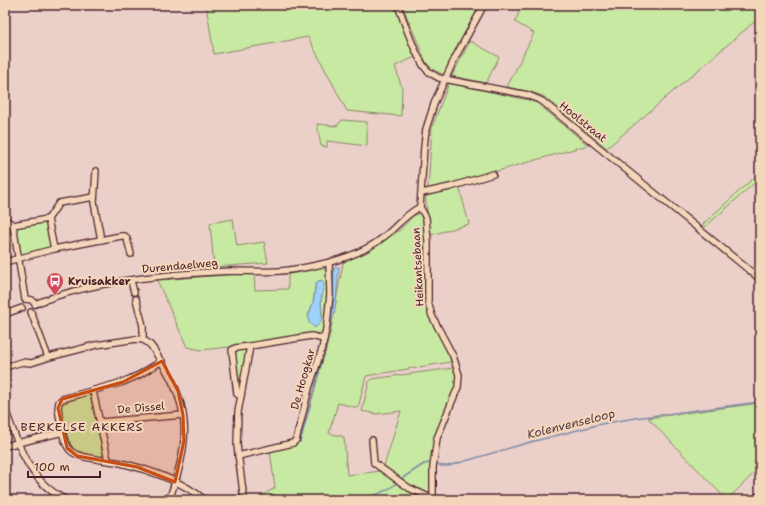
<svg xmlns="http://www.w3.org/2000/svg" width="765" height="505" font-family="'Shantell Sans',sans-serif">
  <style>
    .green { fill: #c8e9a2; stroke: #898466; fill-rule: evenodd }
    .water { fill: #9dd2fb; stroke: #7c8aa8 }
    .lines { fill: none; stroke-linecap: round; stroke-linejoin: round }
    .stream { stroke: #7c8aa8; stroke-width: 1.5 }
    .street-casing { stroke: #4a1f2b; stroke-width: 8 }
    .primary-casing { stroke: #4a1f2b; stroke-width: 11 }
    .street { stroke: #f4d7ba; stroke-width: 5.5 }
    .primary { stroke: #f4d7ba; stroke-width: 8 }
    .marked { fill: #c84d12; fill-opacity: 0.2; stroke: #c84d12; stroke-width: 3; stroke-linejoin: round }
    .labels { text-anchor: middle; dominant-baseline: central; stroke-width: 4; stroke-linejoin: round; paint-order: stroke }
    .street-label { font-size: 11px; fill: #4a1f2b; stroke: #f4d7ba }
    .poi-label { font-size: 11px; font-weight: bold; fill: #4a1f2b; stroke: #f4d7ba; text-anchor: start }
    .water-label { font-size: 12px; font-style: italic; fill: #563a4a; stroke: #f4d7ba }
    .neighbourhood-label { font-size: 12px; letter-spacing: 1px; fill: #4a1f2b; stroke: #f4d7ba }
  </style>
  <rect width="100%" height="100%" fill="#ebd0ca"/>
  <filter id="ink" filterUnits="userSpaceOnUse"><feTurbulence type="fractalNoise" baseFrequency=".025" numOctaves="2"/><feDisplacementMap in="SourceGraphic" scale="8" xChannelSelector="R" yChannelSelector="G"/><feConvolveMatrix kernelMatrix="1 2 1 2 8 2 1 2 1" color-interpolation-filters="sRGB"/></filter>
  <g filter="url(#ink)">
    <!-- green -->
    <g class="green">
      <path d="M206 5H395L415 57 395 66 402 88 401 116 347 111 308 37 214 54Z"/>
      <path d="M402 5H482L444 75 432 69 426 62Z"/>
      <path d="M522 5H760V17L607 148 543 96 531 92 507 87 534 33 515 22Z"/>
      <path d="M470 41 499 57 486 83 452 76Z"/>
      <path d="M449 83 528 100 537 103 588 145 428 191 432 127Z"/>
      <path d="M342 120 367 122V146L327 141V147L321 146 317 124 337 126Z"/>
      <path d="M760 172V178L704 228 702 225Z"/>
      <path d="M459 186 469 224 431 235 426 204V196Z"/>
      <path d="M420 213 423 220 426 240V294L453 360 450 362 366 376 358 408 338 403 329 433 344 437 347 475 381 471 397 484 401 481 384 466 401 411 377 414 362 411 369 382 372 379 453 368 456 369V386L435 437 431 500H275L274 494 264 500H254L275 488 270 450 300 442 330 334 343 263 399 231 413 216Z"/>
      <path d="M233 219 237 246 264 242 268 263 214 267 210 223Z"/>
      <path d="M44 222 47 224 51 245 48 249 21 255 19 253 16 228 17 226Z"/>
      <path d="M322 267 328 272V303L324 330 321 333 229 347 201 350 187 347 157 280 254 273 255 290 288 289V272ZM320 280 324 289 321 300 322 315 320 323 315 328 308 316 313 303 315 287Z"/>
      <path d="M247 349 239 391 235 351Z"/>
      <path d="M89 395 92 397 91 399 94 415 96 416 102 452 104 453 102 456C95 456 84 456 77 453 65 446 63 420 61 407V404Z"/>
      <path d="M760 403V467L727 500 648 418Z"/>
    </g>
    <!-- water -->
    <g class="water">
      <path d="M339 267 335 310 329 333 333 307 334 269 335 267Z"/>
      <path d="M322 280 324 284 321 300 322 319 320 323 315 328 309 323 308 316 313 303 316 283 318 281Z"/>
    </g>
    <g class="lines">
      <!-- stream -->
      <g class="stream">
        <path d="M300 442 328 339"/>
        <path d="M437 464 442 466H448L527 443 601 424 635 418 760 402"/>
        <path d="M401 479 424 464 429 463"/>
        <path d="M357 500C371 497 384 493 396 484"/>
      </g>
      <!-- street casing -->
      <g class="street-casing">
        <g id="street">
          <path d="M398 5C404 22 415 56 426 69 429 73 434 75 439 78L528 95 542 101 760 279"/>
          <path d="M96 171 94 202 101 240"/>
          <path d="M422 193 450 187 493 174"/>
          <path d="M5 219 13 225"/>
          <path d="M48 219 59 203 94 197"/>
          <path d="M5 262 54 249 121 236H125L127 239 131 254"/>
          <path d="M131 281 134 292"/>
          <path d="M25 299 13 225 48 219 54 249"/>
          <path d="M25 299 32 300 35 304"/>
          <path d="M136 299 143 326V339"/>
          <path d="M35 304C93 280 169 274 232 271 248 271 264 272 280 271 293 270 309 267 322 264 344 259 368 250 385 236 397 226 406 214 420 207"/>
          <path d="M31 312 48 357"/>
          <path d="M5 314 22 308"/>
          <path d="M162 361 139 375 123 382 62 399 59 402 58 408C60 419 62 443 71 451 79 459 109 460 121 463 150 470 182 481 205 500"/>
          <path d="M5 367 22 362 31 363 53 356 96 345 136 339C150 339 154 350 160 360 194 411 188 446 169 500"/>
          <path d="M93 391 108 460"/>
          <path d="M241 396 237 394 232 350 235 348 250 346"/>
          <path d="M5 409C19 446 28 481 66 500"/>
          <path d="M100 422 183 415"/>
          <path d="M372 440 374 463 409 488 433 499"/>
          <path d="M5 446 63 432"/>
          <path d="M238 456 293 443 296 440 309 388 322 349 327 324 330 294 329 263"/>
          <path d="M244 500 237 445 238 412 250 346 311 336 324 339"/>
          <path d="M433 500V467L437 438 458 387 459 375 453 356 432 316 428 302V241L426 218 420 207 424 147 426 129 435 101 456 56 484 5"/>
        </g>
      </g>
      <!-- primary casing -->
      <g class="primary-casing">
        <path id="primary" d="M756 500 760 497"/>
      </g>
      <!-- street -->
      <use href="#street" class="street"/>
      <!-- primary -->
      <use href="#primary" class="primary"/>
    </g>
  </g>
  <!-- marked area -->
  <path class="marked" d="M162 361 178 391 183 415 184 441 175 482 137 467 77 456 67 448 58 408 62 399 123 382Z"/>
  <!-- icons -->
  <defs>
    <g id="bus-pin" transform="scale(0.9)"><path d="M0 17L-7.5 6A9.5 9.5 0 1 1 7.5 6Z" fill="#d1495b" stroke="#f4d7ba"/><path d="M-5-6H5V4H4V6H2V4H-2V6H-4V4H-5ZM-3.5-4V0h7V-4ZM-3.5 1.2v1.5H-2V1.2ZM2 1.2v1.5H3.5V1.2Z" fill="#fff"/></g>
  </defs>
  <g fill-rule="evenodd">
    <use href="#bus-pin" x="55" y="281"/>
  </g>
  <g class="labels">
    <!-- street labels -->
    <g class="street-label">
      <text transform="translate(583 122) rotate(39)">Hoolstraat</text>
      <text transform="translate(180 266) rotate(-5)">Durendaelweg</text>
      <text transform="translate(418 267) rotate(-93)">Heikantsebaan</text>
      <text transform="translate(303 379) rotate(-74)">De Hoogkar</text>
      <text transform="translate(141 408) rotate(-5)">De Dissel</text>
    </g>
    <!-- poi labels -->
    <g class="poi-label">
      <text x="68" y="281">Kruisakker</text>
    </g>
    <!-- water labels -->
    <g class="water-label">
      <text transform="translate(571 424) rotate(-14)">Kolenvenseloop</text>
    </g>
    <!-- neighbourhood labels -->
    <g class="neighbourhood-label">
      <text x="82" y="427">BERKELSE AKKERS</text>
    </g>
  </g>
  <!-- margin -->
  <rect width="765" height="505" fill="none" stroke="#f4d7ba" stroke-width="20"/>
  <rect x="10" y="10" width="745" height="485" fill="none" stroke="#4a1f2b" stroke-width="1.5" filter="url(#ink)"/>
  <!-- scale -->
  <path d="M28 471v6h72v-6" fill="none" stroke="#4a1f2b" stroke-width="2"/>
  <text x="34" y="471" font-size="12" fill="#4a1f2b" stroke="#f4d7ba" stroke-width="3" paint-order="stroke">100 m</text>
</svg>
